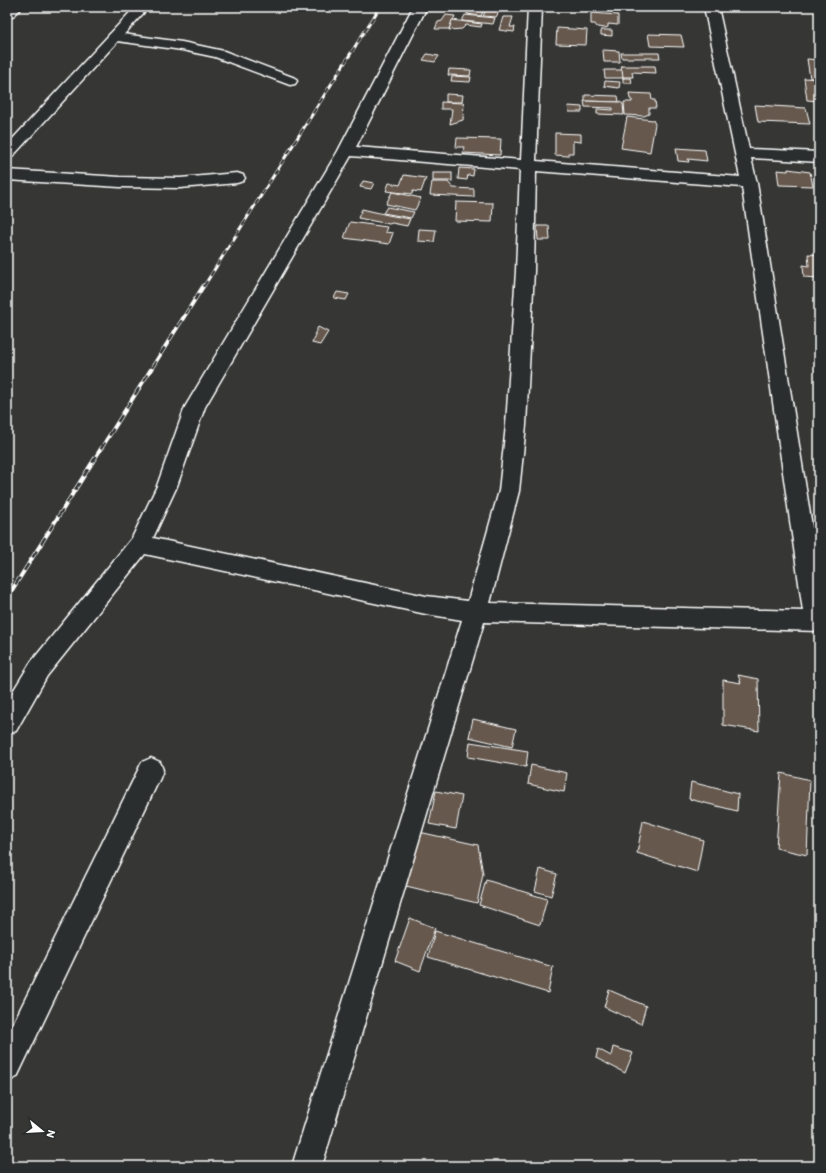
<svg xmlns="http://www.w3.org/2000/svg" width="826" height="1173" font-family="Itim,sans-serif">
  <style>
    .building { fill: #66594d; stroke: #fff }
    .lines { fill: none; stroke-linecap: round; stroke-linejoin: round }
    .minor-casing { stroke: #fff; stroke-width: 3 }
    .tertiary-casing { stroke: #fff; stroke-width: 3 }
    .minor { fill: #2a2d2e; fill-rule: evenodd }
    .tertiary { fill: #2a2d2e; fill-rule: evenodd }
    .rail-far1-casing { stroke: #fff; stroke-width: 3 }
    .rail-casing { stroke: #fff; stroke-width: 4 }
    .rail-far1 { stroke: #2a2d2e; stroke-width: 2; stroke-dasharray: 6; stroke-linecap: butt }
    .rail { stroke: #2a2d2e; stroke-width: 2.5; stroke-dasharray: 8; stroke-linecap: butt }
  </style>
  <rect width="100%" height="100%" fill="#363634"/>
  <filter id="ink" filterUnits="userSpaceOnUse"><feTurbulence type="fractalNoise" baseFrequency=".025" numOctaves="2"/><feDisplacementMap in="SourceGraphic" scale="8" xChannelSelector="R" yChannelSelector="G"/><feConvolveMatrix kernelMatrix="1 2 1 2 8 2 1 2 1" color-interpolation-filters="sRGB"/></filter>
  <g filter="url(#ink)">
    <!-- building -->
    <g class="building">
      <path d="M468 9 483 11 481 16 467 14Z"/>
      <path d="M486 10 496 11 497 10H500L496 17 483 16Z"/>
      <path d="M591 13 618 15V25L608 24V27L605 28 597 27 595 24H591Z"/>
      <path d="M446 15 455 16 449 29H435L438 22 442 21Z"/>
      <path d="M465 15 495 18 493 24 462 21Z"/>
      <path d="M503 17H513L510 27H515L514 32 499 30Z"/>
      <path d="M452 20 482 24 481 27 466 25 462 29 449 30Z"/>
      <path d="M557 28 587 30 586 45 556 44Z"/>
      <path d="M601 30H612V36L601 35Z"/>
      <path d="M648 34 681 35 684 47 650 46Z"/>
      <path d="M603 50 619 51 620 62H604Z"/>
      <path d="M621 53H659L660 58H622Z"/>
      <path d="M427 54 439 56 435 62 423 60Z"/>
      <path d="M807 59 819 60V78H810Z"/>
      <path d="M621 66H655L656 73 632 72 633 77H623Z"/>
      <path d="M449 69 471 70 470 76 448 75Z"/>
      <path d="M604 70H622L623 78H605Z"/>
      <path d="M452 76 471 77 470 82 451 81Z"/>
      <path d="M623 78H631L632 83H623Z"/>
      <path d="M804 78 819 79V101L807 100Z"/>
      <path d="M605 81 620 82 619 88 604 86Z"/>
      <path d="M629 93 651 94 652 100H655L656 108H649V114L644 116 625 115 624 102H632V100L630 99Z"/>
      <path d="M446 94 463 95 462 102H446Z"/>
      <path d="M585 95 618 96 619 102 585 101Z"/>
      <path d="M584 101 620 102 623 104 624 115 597 114V109L613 110V108L585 107Z"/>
      <path d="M441 102 464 103 463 120 450 124 452 109H441Z"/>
      <path d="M755 105 806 108 810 124 758 122Z"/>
      <path d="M568 106 582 107V112H569Z"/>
      <path d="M627 117 653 120 655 124 650 152 621 148Z"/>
      <path d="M555 133 581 134V142L573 141V153H568V156L555 155Z"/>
      <path d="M457 138 501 139 500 155 463 153 464 147H456Z"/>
      <path d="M676 148 705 150 707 161 688 159 689 162 678 161Z"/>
      <path d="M459 168 474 169 473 176 468 175 467 180 458 179Z"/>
      <path d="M788 169 810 172 813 186 779 185 777 170 788 171Z"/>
      <rect x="433" y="173" width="19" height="8"/>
      <path d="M404 175 426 178 421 192 413 191 412 194 386 191 389 183 400 185Z"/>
      <path d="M363 181 374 183 371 189 360 187Z"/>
      <path d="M432 182H448L453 188 474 189V197L430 195Z"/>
      <path d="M392 192 421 198 415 210 386 204Z"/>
      <path d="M456 202 493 203 492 222 455 221Z"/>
      <path d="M387 207 414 212 411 218 383 213Z"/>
      <path d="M362 209 388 215 410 219 407 226 392 223 389 224 358 218Z"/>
      <path d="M350 222 387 227 385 232 393 233 389 244 344 238Z"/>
      <path d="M537 226H549L550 240H538Z"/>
      <path d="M419 229 436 230 434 242 418 241Z"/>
      <path d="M808 254 819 255V278L804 277 803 265 809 266Z"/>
      <path d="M337 292 349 294 346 300 334 298Z"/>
      <path d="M318 327 328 332 320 345 312 343 316 335H314Z"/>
      <path d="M738 675 758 679 759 731 723 725V680L741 683Z"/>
      <path d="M473 719 516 729 512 747 469 737Z"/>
      <path d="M470 742 528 751 526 767 468 757Z"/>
      <path d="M531 765 567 773 564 792 528 784Z"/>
      <path d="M781 773 810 780 807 855 776 848Z"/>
      <path d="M691 782 738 794 737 811 689 799Z"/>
      <path d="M436 791 462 796 456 829 429 824Z"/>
      <path d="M643 821 703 840 697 872 637 853Z"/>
      <path d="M419 832 478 845 483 874 477 903 406 886Z"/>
      <path d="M540 869 557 874 551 896 535 891Z"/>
      <path d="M486 880 547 899 540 925 479 905Z"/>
      <path d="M410 918 435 928 420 971 395 961Z"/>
      <path d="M435 931 553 967 548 993 428 957Z"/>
      <path d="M609 990 646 1006 641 1024 604 1007Z"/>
      <path d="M613 1047 633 1053 625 1073 596 1058 598 1049 611 1056Z"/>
    </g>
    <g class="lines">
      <!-- minor casing -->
      <g class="minor-casing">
        <g id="minor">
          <path d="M23 7 12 17 7 18 8 7Z"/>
          <path d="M413 7H427L356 147 521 160 528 7H542L536 161 740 177 704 7H718L749 149 819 152V162L751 158 757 183 819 570V631L484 622 322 1166H292L462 620 426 614 145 554 47 676 16 731 7 734V701L31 662 132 538 157 486 185 407 338 151ZM351 156 520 170 516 271 506 425 499 491 468 601 426 596 153 538 177 486 205 407ZM536 171 742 187 803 611 490 603 519 491 526 425 534 271Z"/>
          <path d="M115 33 182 42 224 51 295 78 297 81 295 84 290 85 215 57 182 50 110 40 108 37 110 34Z"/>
          <path d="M7 170 120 177 180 178 237 173 243 175 245 178 243 181 237 183 180 188 120 187 7 180Z"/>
          <path d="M151 758 160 762 163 770 160 778 17 1077 7 1082V1036L142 762Z"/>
        </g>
      </g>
      <!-- tertiary casing -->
      <g class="tertiary-casing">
        <path id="tertiary" d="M135 7H149L12 157 7 159V145Z"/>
      </g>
      <!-- minor -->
      <use href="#minor" class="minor"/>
      <!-- tertiary -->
      <use href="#tertiary" class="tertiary"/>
      <!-- rail-far1 casing -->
      <g class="rail-far1-casing">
        <path id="rail-far1" d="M204 286 380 7"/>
      </g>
      <!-- rail casing -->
      <g class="rail-casing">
        <path id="rail" d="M7 598 204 285"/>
      </g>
      <!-- rail-far1 -->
      <use href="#rail-far1" class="rail-far1"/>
      <!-- rail -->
      <use href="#rail" class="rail"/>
    </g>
  </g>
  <!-- margin -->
  <rect width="826" height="1173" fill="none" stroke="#2a2d2e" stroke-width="24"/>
  <rect x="12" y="12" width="802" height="1149" fill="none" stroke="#fff" stroke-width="1.5" filter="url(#ink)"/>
  <!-- north arrow -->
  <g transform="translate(42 1131) rotate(108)" stroke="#2a2d2e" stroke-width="3" paint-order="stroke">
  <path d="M0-3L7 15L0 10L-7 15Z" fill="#ffffff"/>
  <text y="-6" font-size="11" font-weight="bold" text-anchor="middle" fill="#ffffff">N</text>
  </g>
</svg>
